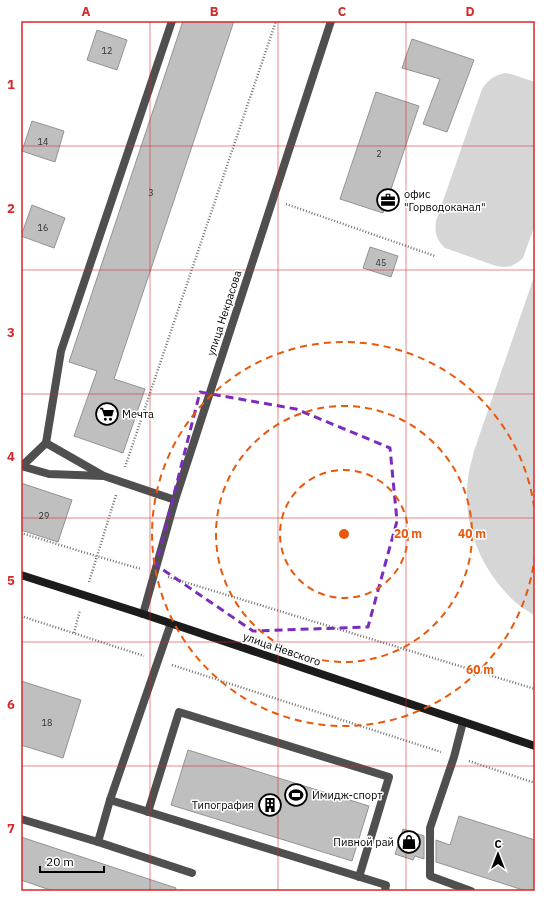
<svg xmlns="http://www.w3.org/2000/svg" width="556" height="912" font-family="'IBM Plex Sans',sans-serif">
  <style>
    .green { fill: #d6d6d6 }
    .building { fill: #bfbfbf; stroke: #939393 }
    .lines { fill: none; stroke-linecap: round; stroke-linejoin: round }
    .path { stroke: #717171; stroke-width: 2.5; stroke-dasharray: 1 2; stroke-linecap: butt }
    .lane { stroke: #4f4f4f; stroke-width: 8 }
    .street { stroke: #4f4f4f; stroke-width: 8 }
    .secondary { stroke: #1c1c1c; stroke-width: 8 }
    .marked { fill: none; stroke: #7b2cbf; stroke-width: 3; stroke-dasharray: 8 5; stroke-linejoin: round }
    .grid { fill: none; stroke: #d62828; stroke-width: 1; stroke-opacity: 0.55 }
    .ring { fill: none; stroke: #e8590c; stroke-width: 2; stroke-dasharray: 7 5 }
    .labels { text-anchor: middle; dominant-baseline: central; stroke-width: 3; stroke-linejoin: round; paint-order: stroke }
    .number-label { font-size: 9px; fill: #303030 }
    .poi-label { font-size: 11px; fill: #000; stroke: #fff; text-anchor: start }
    .street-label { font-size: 11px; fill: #000; stroke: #fff }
    .centre { fill: #e8590c; stroke: #fff; stroke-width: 2 }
    .ring-label { font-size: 12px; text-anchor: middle; font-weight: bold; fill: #e8590c; stroke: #fff; stroke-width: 3; stroke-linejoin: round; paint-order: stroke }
    .neatline { fill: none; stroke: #d62828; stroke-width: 1.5 }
    .grid-label { font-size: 13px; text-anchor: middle; font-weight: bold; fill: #d62828 }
  </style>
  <rect width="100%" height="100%" fill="#fff"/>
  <!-- green -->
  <g class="green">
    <path d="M505 73 511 74 535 82V225L523 258 517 263 511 266 504 267 496 266 445 248C437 240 434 233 436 221L482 89C488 80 493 76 505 73Z"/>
    <path d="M535 274V616C528 611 519 606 513 600 480 568 462 524 468 478 469 469 472 460 474 451Z"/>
  </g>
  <!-- building -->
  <g class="building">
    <path d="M183 21H234L114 379 145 389 123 453 74 436 97 371 69 362Z"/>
    <path d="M97 30 127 40 117 70 87 60Z"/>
    <path d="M412 39 474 60 447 132 423 124 440 79 402 68Z"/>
    <path d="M376 92 419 106 383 213 340 199Z"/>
    <path d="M32 121 64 131 55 162 22 151Z"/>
    <path d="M32 205 65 218 54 248 21 236Z"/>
    <path d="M370 247 398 256 391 277 363 268Z"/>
    <path d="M21 483 72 500 58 542 21 530Z"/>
    <path d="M21 681 81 700 63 758 21 745Z"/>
    <path d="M188 750 369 806 352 861 171 805Z"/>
    <path d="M459 816 535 840V891H526L436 862V840L450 845Z"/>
    <path d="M403 829 424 836V859L415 856 413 860 395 854Z"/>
    <path d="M21 837 176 888 175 891H53L21 880Z"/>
  </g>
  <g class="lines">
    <!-- path -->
    <g class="path">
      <path d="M286 204 435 256"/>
      <path d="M125 467 276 21"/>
      <path d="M21 533 96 556 141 569"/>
      <path d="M168 577 535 689"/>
      <path d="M89 582 116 495"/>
      <path d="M21 616 144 656"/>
      <path d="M74 633 80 610"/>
      <path d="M172 665 441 752"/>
      <path d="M469 761 535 783"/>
    </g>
    <!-- lane -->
    <g class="lane">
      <path d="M46 443 61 351 172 21"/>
      <path d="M21 466 49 474 104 476 175 500"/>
      <path d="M22 466 46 443 102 475"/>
      <path d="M463 722 454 757 430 828V876L471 891"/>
      <path d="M110 800 386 885 385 891"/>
      <path d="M148 812 179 712 389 777 359 877"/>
      <path d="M21 819 98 842 110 800 171 623"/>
      <path d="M98 842 192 873"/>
    </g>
    <!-- street -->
    <path class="street" d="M143 614 175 500 331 21"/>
    <!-- secondary -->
    <path class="secondary" d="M21 575 143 614 535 746"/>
  </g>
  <!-- marked area -->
  <path class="marked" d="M200 392 296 409 390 448 397 521 368 627 253 631 156 565Z"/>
  <!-- grid -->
  <path class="grid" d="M150 21V891M278 21V891M406 21V891M21 146H535M21 270H535M21 394H535M21 518H535M21 642H535M21 766H535"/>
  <!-- distance rings -->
  <g class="ring">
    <circle cx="344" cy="534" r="64"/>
    <circle cx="344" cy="534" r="128"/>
    <path d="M535 554A192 192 0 1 1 535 514"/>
  </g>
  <!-- icons -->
  <defs>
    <g id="office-ring" transform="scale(1.15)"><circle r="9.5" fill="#fff" stroke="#000" stroke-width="1.5"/><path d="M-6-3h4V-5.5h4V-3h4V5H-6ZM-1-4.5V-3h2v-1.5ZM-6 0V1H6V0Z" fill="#000"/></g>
    <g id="supermarket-ring" transform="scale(1.15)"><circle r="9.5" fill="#fff" stroke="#000" stroke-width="1.5"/><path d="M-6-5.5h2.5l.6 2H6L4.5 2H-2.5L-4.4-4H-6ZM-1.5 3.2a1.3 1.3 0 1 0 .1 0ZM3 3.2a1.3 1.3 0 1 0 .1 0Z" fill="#000"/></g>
    <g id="stadium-ring" transform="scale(1.15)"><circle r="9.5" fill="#fff" stroke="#000" stroke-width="1.5"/><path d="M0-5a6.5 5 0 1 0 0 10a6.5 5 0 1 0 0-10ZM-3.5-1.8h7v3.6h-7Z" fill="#000"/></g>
    <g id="building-ring" transform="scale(1.15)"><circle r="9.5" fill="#fff" stroke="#000" stroke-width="1.5"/><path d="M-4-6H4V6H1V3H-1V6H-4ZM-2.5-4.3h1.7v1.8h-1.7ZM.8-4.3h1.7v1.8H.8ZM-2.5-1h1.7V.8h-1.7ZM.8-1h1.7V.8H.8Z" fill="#000"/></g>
    <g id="shop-ring" transform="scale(1.15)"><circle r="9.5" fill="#fff" stroke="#000" stroke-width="1.5"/><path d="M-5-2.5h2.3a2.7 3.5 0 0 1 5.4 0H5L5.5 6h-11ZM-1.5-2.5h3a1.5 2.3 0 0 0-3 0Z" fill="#000"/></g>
  </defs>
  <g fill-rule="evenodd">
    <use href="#office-ring" x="388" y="200"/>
    <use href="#supermarket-ring" x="107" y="414"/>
    <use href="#stadium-ring" x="296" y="795"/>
    <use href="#building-ring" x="270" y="805"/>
    <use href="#shop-ring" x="409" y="842"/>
  </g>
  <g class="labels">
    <!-- number labels -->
    <g class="number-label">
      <text x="107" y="50">12</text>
      <text x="43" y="141">14</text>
      <text x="379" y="153">2</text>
      <text x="151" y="192">3</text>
      <text x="43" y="227">16</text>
      <text x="381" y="262">45</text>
      <text x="44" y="515">29</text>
      <text x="47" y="722">18</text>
    </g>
    <!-- poi labels -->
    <g class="poi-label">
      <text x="404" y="194">офис<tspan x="404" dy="13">"Горводоканал"</tspan></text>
      <text x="122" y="414">Мечта</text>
      <text x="312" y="795">Имидж-спорт</text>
      <text x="254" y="805" text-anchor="end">Типография</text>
      <text x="394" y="842" text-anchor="end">Пивной рай</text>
    </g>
    <!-- street labels -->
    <g class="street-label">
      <text transform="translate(224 313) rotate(-72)">улица Некрасова</text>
      <text transform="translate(282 649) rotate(19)">улица Невского</text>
    </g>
  </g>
  <circle cx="344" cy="534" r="6" class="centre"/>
  <g class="ring-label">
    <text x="408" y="538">20 m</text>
    <text x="472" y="538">40 m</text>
    <text x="480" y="674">60 m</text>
  </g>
  <!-- border -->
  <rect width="556" height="912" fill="none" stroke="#ffffff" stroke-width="44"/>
  <!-- north arrow -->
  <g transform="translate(498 854)" stroke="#ffffff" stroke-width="3" paint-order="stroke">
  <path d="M0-3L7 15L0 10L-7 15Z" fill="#000000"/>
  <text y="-6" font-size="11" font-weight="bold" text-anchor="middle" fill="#000000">С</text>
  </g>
  <!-- scale -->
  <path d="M40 866v6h64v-6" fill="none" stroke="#000000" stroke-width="2"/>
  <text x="46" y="866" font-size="12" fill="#000000" stroke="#ffffff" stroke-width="3" paint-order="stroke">20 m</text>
  <rect x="22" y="22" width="512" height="868" class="neatline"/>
  <g class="grid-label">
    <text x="86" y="16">A</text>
    <text x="214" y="16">B</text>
    <text x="342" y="16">C</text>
    <text x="470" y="16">D</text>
    <text x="11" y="89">1</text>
    <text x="11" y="213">2</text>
    <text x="11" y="337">3</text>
    <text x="11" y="461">4</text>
    <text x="11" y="585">5</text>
    <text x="11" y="709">6</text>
    <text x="11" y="833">7</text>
  </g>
</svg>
